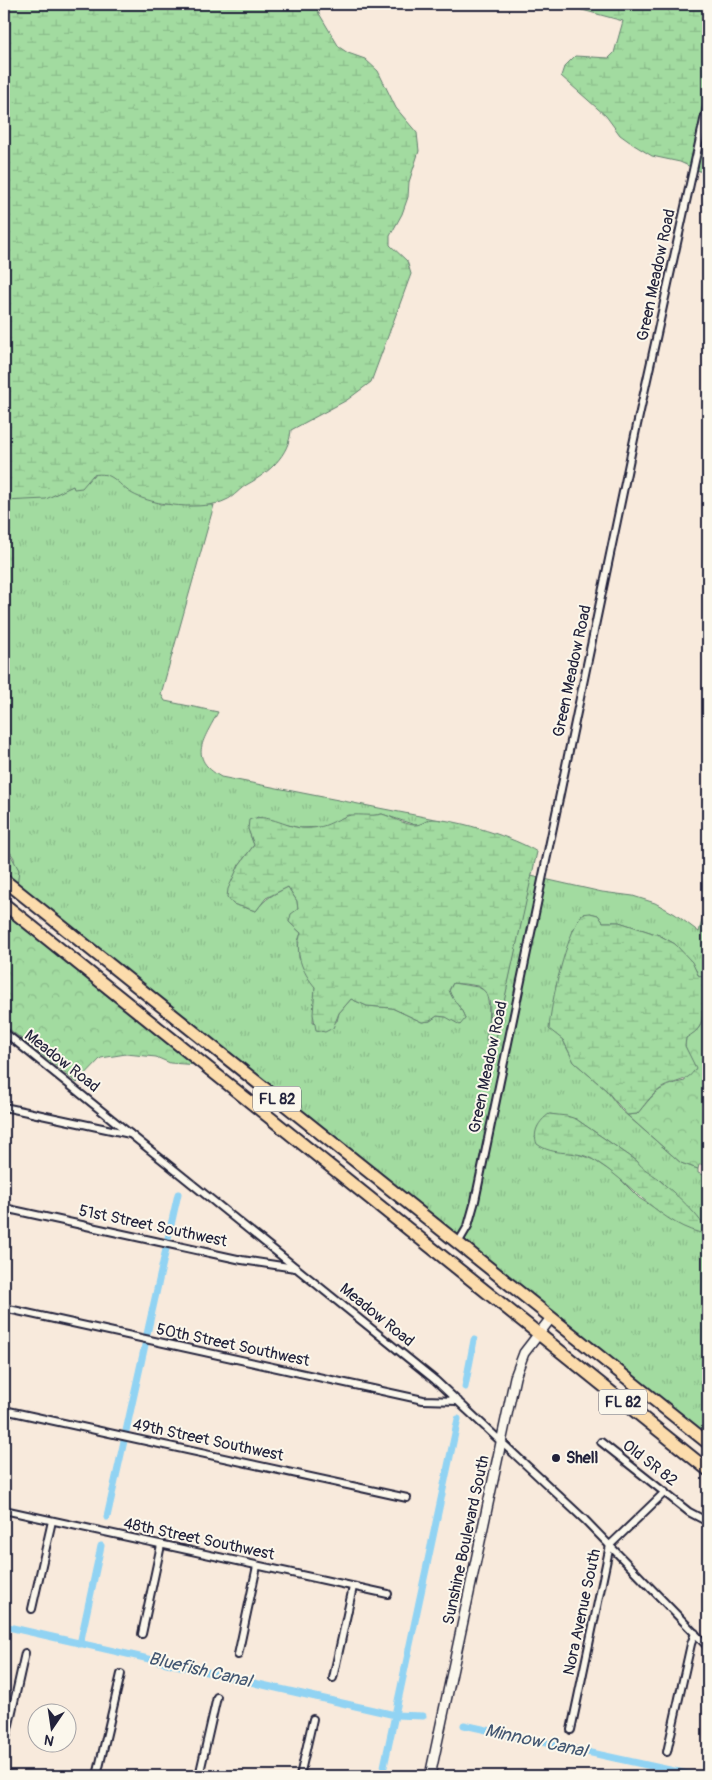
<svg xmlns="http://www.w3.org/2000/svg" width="712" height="1780" font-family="Pangolin,sans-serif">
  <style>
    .grass { fill: url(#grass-tufts); stroke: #627e6e; fill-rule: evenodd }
    .forest { fill: url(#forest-crowns); stroke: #627e6e }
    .wetland { fill: url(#wetland-marsh); stroke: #627e6e }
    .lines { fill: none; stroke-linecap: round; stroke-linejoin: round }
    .canal { stroke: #91d3f3; stroke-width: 7 }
    .street-casing { stroke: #22223b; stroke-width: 10 }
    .secondary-casing { stroke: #22223b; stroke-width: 12 }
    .highway-casing { stroke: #22223b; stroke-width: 15 }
    .street { stroke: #fbf7ec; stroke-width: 6 }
    .secondary { stroke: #fbf7ec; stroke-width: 9 }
    .highway { stroke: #fcdcac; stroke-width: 11 }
    .poi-dot { fill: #22223b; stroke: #fbf7ec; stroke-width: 2 }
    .labels { text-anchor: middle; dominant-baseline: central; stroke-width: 4; stroke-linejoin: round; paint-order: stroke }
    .shield { fill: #fbf7ec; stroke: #636270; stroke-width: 1 }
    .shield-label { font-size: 15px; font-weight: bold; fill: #22223b }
    .street-label { font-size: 16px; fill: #22223b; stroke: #fbf7ec }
    .poi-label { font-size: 16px; font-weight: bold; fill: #22223b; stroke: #fbf7ec; text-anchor: start }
    .water-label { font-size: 18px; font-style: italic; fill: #435772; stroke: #fbf7ec }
  </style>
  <defs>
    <pattern id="grass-tufts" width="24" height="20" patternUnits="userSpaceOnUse" patternTransform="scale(1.25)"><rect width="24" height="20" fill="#a2dba0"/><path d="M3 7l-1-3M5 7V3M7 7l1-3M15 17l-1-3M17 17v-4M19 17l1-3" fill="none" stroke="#8bbc8b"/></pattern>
    <pattern id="forest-crowns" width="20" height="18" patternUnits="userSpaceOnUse" patternTransform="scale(1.25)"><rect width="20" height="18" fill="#a2dba0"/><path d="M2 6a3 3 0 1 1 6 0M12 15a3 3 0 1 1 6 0" fill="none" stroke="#8bbc8b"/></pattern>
    <pattern id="wetland-marsh" width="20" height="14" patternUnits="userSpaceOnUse" patternTransform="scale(1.25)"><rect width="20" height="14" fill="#a2dba0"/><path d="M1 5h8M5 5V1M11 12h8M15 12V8" fill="none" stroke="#8bbc8b"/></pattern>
  </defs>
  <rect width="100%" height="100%" fill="#f8eadc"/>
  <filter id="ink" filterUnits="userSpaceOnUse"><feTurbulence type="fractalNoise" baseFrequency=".02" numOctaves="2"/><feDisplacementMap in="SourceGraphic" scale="10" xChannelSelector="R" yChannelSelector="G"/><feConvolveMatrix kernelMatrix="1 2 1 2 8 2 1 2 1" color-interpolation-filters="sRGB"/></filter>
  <g filter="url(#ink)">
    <!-- grass -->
    <path class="grass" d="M101 473 110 474 122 485 160 504 214 505 161 694 165 701 218 712C204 740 187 757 221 777L445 821 431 819 424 824 415 825 382 814 366 817 348 815 325 827 300 828 257 817 248 829 254 845 239 865 229 889 233 904 256 911C265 898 274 894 288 887L297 901 298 910 289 922 301 933 298 941 299 958 315 987 313 1022 337 1021 339 1013 351 999 367 1006 392 1008 422 1022 430 1021 437 1016 465 1019C462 1007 453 1002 449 991L453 983 478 987 485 991C494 1011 483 1024 491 1043L496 1038 531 876 602 892 633 896 655 903 675 914 699 932 708 897V980L698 975 696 970 675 944 659 935 619 922H603L598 915 590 913 574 928 556 986 550 1028 563 1040 574 1062 606 1090 621 1110 681 1163 698 1169V1173L708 1177V1438L17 886 14 858 4 843V501C26 492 51 492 73 486 84 483 91 475 101 473ZM550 1114 576 1119 637 1161 642 1169 658 1178 694 1214 675 1221 639 1198 615 1174 594 1160 535 1138 538 1126Z"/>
    <!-- forest -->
    <g class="forest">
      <path d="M4 909 198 1065 170 1063 156 1057 126 1054 101 1058 77 1083 4 1025Z"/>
      <path d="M702 1009 708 1016V1163L699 1165 698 1169 681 1163 627 1115 637 1114C654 1094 658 1086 685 1081L688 1053 685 1046 686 1037C700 1030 703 1025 702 1009Z"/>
    </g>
    <!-- wetland -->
    <g class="wetland">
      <path d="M4 4H320L317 10 339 47 348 53 365 59 378 71 396 108 417 133 419 151 409 182 408 197 402 214 390 236V245L407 261 411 274 371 382 347 400 291 430C289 456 268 473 248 484 240 488 234 497 226 500 205 511 152 506 131 493 116 483 113 471 93 475L82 488 74 489 73 486 46 499 4 501Z"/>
      <path d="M560 4H708V175L680 162 652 156 634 145 620 135 606 116 561 76 564 67 575 56 609 58 614 53 623 21Z"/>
      <path d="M382 814C393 817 404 825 415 825 422 825 427 819 433 819 458 820 516 838 537 852L496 1038 490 1043 486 1041C486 1025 499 995 477 986 469 984 461 984 453 983L449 990C453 1002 462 1007 465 1019L460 1025 446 1017 437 1016 430 1021 422 1022 392 1008 367 1006 351 999 339 1013 333 1028 325 1032 316 1030 313 1014 315 987C302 972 294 952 301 933L289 922 291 914 298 909 297 901 288 887 266 898 256 911 233 904 227 897 228 889 239 865 254 845 248 829 249 820C266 812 285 827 302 828 325 829 328 823 347 816 355 813 371 817 382 814Z"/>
      <path d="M4 843 19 870 17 886 4 875Z"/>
      <path d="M590 913 598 915 603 922H619L659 935 675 944 692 962 698 975 708 980V1016L702 1010C703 1026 699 1030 686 1038L685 1046 696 1068C687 1084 672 1080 659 1090 650 1096 644 1106 637 1114L627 1115 606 1090 574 1062 563 1040 549 1029C551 1001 566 936 582 914Z"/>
      <path d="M549 1114 567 1116 576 1119 637 1161C643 1170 651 1172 658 1179 671 1190 705 1219 707 1234 662 1228 630 1180 592 1159 574 1149 554 1157 537 1144 532 1132 539 1121 549 1114Z"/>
    </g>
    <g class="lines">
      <!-- canal -->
      <g class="canal">
        <path d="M168 1238 178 1194"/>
        <path d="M147 1334 166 1249"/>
        <path d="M465 1387 474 1340"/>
        <path d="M126 1431 145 1345"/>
        <path d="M107 1517 124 1441"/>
        <path d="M4 1626 395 1715 423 1716"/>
        <path d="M80 1644 101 1546"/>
        <path d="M464 1725 697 1776"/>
        <path d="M382 1776 458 1419"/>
      </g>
      <!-- street casing -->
      <g class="street-casing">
        <g id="street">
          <path d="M4 1032 435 1380 585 1520 708 1647"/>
          <path d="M4 1107 130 1134"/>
          <path d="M4 1208 242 1260 295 1268"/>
          <path d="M458 1243 468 1226 475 1201 637 425 708 102"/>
          <path d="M4 1308 423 1400 458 1401"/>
          <path d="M4 1410 407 1498"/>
          <path d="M601 1442 689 1512 708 1522"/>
          <path d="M4 1510 388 1594"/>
          <path d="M32 1609 52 1521"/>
          <path d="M142 1634 161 1545"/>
          <path d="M238 1655 257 1566"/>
          <path d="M333 1678 353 1587"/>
          <path d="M571 1730 610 1545 665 1492"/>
          <path d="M4 1747 25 1653"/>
          <path d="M667 1752 691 1644 695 1633"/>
          <path d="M4 1775 10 1776"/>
          <path d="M97 1776 121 1674"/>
          <path d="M199 1776 217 1697"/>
          <path d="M300 1776 313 1719"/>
        </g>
      </g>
      <!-- secondary casing -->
      <g class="secondary-casing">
        <path id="secondary" d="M430 1776 515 1377 524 1353 551 1318"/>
      </g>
      <!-- highway casing -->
      <g class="highway-casing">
        <g id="highway">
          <path d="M4 880 708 1443"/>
          <path d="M4 904 708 1470"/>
        </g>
      </g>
      <!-- street -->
      <use href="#street" class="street"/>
      <!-- secondary -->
      <use href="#secondary" class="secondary"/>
      <!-- highway -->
      <use href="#highway" class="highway"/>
    </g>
  </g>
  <!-- markers -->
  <circle class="poi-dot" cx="556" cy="1458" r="5"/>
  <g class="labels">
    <!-- shield labels -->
    <g class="shield">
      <rect x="253" y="1086.5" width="48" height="25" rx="4"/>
      <rect x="599" y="1389.5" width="48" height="25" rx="4"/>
    </g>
    <g class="shield-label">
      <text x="277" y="1099">FL 82</text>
      <text x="623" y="1402">FL 82</text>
    </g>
    <!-- street labels -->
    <g class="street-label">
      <text transform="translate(656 275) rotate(-78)">Green Meadow Road</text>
      <text transform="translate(572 671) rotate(-78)">Green Meadow Road</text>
      <text transform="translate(62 1061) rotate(38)">Meadow Road</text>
      <text transform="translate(488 1067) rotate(-78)">Green Meadow Road</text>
      <text transform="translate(153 1226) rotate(12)">51st Street Southwest</text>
      <text transform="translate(377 1315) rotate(39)">Meadow Road</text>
      <text transform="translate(233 1345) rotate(12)">50th Street Southwest</text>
      <text transform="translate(208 1440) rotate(12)">49th Street Southwest</text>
      <text transform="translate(650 1463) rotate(38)">Old SR 82</text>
      <text transform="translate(199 1539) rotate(12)">48th Street Southwest</text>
      <text transform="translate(466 1540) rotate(-78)">Sunshine Boulevard South</text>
      <text transform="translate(582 1612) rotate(-78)">Nora Avenue South</text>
    </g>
    <!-- poi labels -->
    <g class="poi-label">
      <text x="566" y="1458">Shell</text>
    </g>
    <!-- water labels -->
    <g class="water-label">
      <text transform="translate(200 1670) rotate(13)">Bluefish Canal</text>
      <text transform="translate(536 1741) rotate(12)">Minnow Canal</text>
    </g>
  </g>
  <!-- margin -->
  <rect width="712" height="1780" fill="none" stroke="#fbf7ec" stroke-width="20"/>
  <rect x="10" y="10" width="692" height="1760" fill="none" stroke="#22223b" stroke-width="2" filter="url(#ink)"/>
  <!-- north arrow -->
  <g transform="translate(52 1728) rotate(193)"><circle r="24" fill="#fbf7ec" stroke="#a4a2a5"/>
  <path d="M0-4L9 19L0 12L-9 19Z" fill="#22223b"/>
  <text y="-8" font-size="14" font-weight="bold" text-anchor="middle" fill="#22223b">N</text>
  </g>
</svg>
